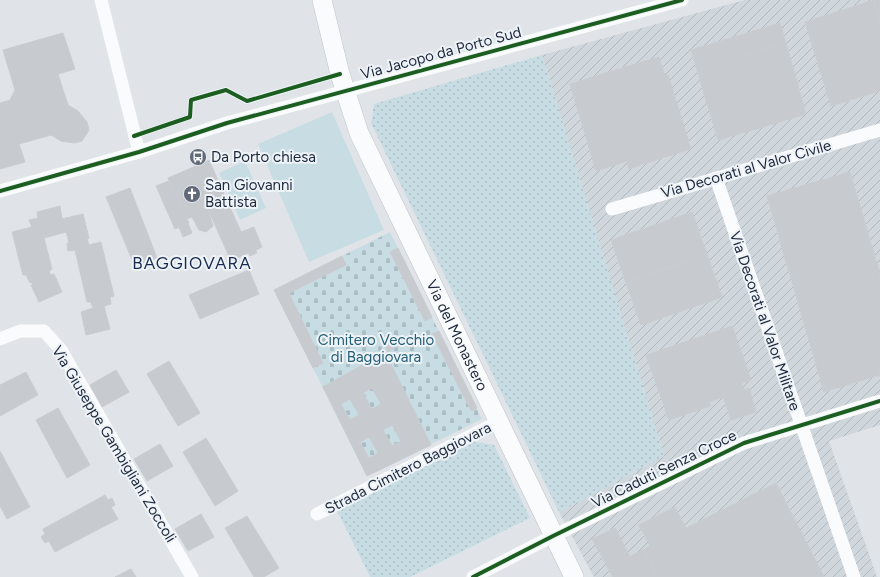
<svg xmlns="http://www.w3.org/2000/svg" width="880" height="577" font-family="Figtree,sans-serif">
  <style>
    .industrial { fill: url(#industrial-furrows) }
    .grass { fill: url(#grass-dots) }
    .cemetery { fill: url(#cemetery-stones) }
    .pitch { fill: #c7dde3 }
    .building { fill: #c7cbcf; stroke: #c9cdd1; fill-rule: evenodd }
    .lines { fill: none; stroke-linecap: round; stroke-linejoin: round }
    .secondary-casing { stroke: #bcc2c8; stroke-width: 20 }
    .minor { stroke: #fafbfc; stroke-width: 13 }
    .secondary { stroke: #fafbfc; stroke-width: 19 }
    .cycleway-casing { stroke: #eef3f7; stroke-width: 6 }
    .cycleway { stroke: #1b5e20; stroke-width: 4 }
    .labels { text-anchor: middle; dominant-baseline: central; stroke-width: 4; stroke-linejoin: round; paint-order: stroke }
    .street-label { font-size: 15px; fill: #1d283c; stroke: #eef3f7 }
    .poi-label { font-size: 15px; fill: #1d283c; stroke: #eef3f7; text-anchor: start }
    .park-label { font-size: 15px; fill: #235e76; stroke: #eef3f7 }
    .quarter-label { font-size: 17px; letter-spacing: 1px; fill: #172a4f; stroke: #eef3f7 }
  </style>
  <defs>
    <pattern id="industrial-furrows" width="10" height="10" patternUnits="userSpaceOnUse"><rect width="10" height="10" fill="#cfd6dc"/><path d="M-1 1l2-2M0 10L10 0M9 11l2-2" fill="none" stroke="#b1b8be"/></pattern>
    <pattern id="grass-dots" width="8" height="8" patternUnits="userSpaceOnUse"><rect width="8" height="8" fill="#c7dde3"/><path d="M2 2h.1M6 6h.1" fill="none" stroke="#aabec4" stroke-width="1.8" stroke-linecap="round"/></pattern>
    <pattern id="cemetery-stones" width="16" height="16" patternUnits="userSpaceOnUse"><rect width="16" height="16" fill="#c7dde3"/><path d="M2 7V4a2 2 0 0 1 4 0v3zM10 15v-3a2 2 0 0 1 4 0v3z" fill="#aabec4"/></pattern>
  </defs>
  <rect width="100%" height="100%" fill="#e0e4e8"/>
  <!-- industrial -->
  <path class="industrial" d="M745 0H880V425L829 441 877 577H594L559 512 664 456 542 55Z"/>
  <!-- grass -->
  <g class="grass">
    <path d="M542 55 664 456 559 512 371 123 374 104Z"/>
    <path d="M472 441 494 445 530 518 410 577H370L337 511Z"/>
  </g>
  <!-- cemetery -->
  <path class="cemetery" d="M390 232 482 419 367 476 274 290Z"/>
  <!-- pitch -->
  <g class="pitch">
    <path d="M332 112 384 230 309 262 258 144Z"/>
    <path d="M245 161 266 208 240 220 219 173Z"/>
  </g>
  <!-- building -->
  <g class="building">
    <path d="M874 0 880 20V91L831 106 805 22Z"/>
    <path d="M874 0H880V20Z"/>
    <path d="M780 23 786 43 742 56 737 36Z"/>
    <path d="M63 33 75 69 58 74 68 105 78 111 87 122 89 130 82 141 74 143 61 141 51 135 19 144 25 162 0 169V103L10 100 15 90 3 50Z"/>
    <path d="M737 36 763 127 718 140 691 50Z"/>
    <path d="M786 43 806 114 763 127 742 56Z"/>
    <path d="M659 57 665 76 668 75 691 149 643 164 615 70Z"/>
    <path d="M615 70 643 164 629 169 627 161 596 171 570 84Z"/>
    <path d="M209 160 241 232 254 227 262 247 256 250 257 253 250 256 248 253 231 261 208 209 214 207 196 166Z"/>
    <path d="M196 166 214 207 208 209 213 226 206 232 199 230 192 217 187 219 168 178Z"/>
    <path d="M850 172 880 274V375L824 392 767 196Z"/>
    <path d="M169 181 189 223 175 229 156 186Z"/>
    <path d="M130 188 157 258 135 267 106 197Z"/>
    <path d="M60 206 62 219 83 214 89 238 87 239 89 245 101 242 114 296 110 297 111 304 104 306 110 329 86 335 81 312 93 308 91 302H87L75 250 68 251 67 244 69 242 66 232 44 238 52 269 49 272 51 275 54 274 62 292 39 302 31 285 33 284 31 282 30 283 26 275H23L12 232 32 227 29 220 38 218 37 212Z"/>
    <path d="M692 212 707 254 626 283 611 240Z"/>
    <path d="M188 223 192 233 183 237 179 227Z"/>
    <path d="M398 248 432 317 425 321 390 252Z"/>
    <path d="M707 254 722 297 641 325 626 283Z"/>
    <path d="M342 256 346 265 289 293 323 363 313 368 274 290Z"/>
    <path d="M249 270 259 294 200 319 189 295Z"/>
    <path d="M732 326 751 380 742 383 744 390 749 388 756 412 731 420 723 397 709 402 711 406 669 420 646 355Z"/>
    <path d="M439 331 477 408 471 411 432 334Z"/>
    <path d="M393 338 398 346 388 352 383 343Z"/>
    <path d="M385 352 431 445 367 476 323 387ZM372 388 381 404 372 409 363 393ZM350 399 359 415 350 420 341 404ZM392 425 401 441 392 446 383 430ZM369 437 378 453 369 458 360 442Z"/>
    <path d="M169 361 200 413 178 426 147 374Z"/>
    <path d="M116 370 129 392 102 407 90 385Z"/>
    <path d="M26 372 38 395 0 416V385Z"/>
    <path d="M58 408 90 465 67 478 36 420Z"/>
    <path d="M206 438 238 491 215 506 183 452Z"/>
    <path d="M160 444 173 466 147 481 134 459Z"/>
    <path d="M0 451 30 507 7 519 0 506Z"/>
    <path d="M776 483 824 577H658L644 549 650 546 639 525 675 507 686 528Z"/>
    <path d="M105 495 108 500 112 498 115 505 111 507 118 519 55 552 49 541 45 543 41 537 45 534 43 529Z"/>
    <path d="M201 514 214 537 188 551 175 529Z"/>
    <path d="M247 516 279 568 264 577H254L225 528Z"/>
    <path d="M615 528 630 557 644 549 658 577H613L592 539Z"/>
    <path d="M131 569 136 577H115Z"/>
  </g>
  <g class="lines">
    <!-- secondary casing -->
    <g class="secondary-casing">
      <g id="secondary">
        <path id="s1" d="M322 0 340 74 359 133 574 577"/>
      </g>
    </g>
    <!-- minor -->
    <g class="minor">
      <path d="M101 0 139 152"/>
      <path d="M716 178 854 577"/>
      <path d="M0 191 139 152 227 123 682 0"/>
      <path d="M612 209 880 130"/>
      <path d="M0 339 20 331H44L61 350 192 577"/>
      <path d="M317 514 498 422"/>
      <path d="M473 577 553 536 744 443 880 401"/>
    </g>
    <!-- secondary -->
    <use href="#secondary" class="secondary"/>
    <!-- cycleway casing -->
    <g class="cycleway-casing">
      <g id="cycleway">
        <path d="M134 136 190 117 191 100 226 90 247 101 340 74"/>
        <path d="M0 191 139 152 227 123 682 0"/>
        <path d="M473 577 553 536 744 443 880 401"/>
      </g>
    </g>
    <!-- cycleway -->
    <use href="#cycleway" class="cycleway"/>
  </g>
  <!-- icons -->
  <defs>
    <g id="bus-disc" transform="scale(0.9)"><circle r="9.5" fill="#616a78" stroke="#eef3f7"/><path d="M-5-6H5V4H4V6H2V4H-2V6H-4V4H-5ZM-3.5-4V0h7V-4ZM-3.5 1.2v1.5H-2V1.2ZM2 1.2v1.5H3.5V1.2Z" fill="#fff"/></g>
    <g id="church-disc" transform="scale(0.9)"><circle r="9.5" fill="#616a78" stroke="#eef3f7"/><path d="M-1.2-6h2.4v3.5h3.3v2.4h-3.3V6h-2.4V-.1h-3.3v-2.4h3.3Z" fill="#fff"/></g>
  </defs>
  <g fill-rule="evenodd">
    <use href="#bus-disc" x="198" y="157"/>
    <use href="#church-disc" x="192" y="194"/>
  </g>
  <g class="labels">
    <!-- street labels -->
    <g class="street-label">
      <text transform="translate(441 53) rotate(-15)">Via Jacopo da Porto Sud</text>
      <text transform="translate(746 169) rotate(-16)">Via Decorati al Valor Civile</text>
      <text transform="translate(765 321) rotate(71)">Via Decorati al Valor Militare</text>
      <text stroke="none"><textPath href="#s1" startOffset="363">Via del Monastero</textPath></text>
      <text transform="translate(114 444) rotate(59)">Via Giuseppe Gambigliani Zoccoli</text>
      <text transform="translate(408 468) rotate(-27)">Strada Cimitero Baggiovara</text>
      <text transform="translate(664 469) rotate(-26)">Via Caduti Senza Croce</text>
    </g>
    <!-- poi labels -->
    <g class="poi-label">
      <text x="211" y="157">Da Porto chiesa</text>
      <text x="205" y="185">San Giovanni<tspan x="205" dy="17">Battista</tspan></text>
    </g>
    <!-- park labels -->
    <g class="park-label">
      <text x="376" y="340">Cimitero Vecchio<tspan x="376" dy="17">di Baggiovara</tspan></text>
    </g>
    <!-- quarter labels -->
    <g class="quarter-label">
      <text x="192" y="263">BAGGIOVARA</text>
    </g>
  </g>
</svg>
